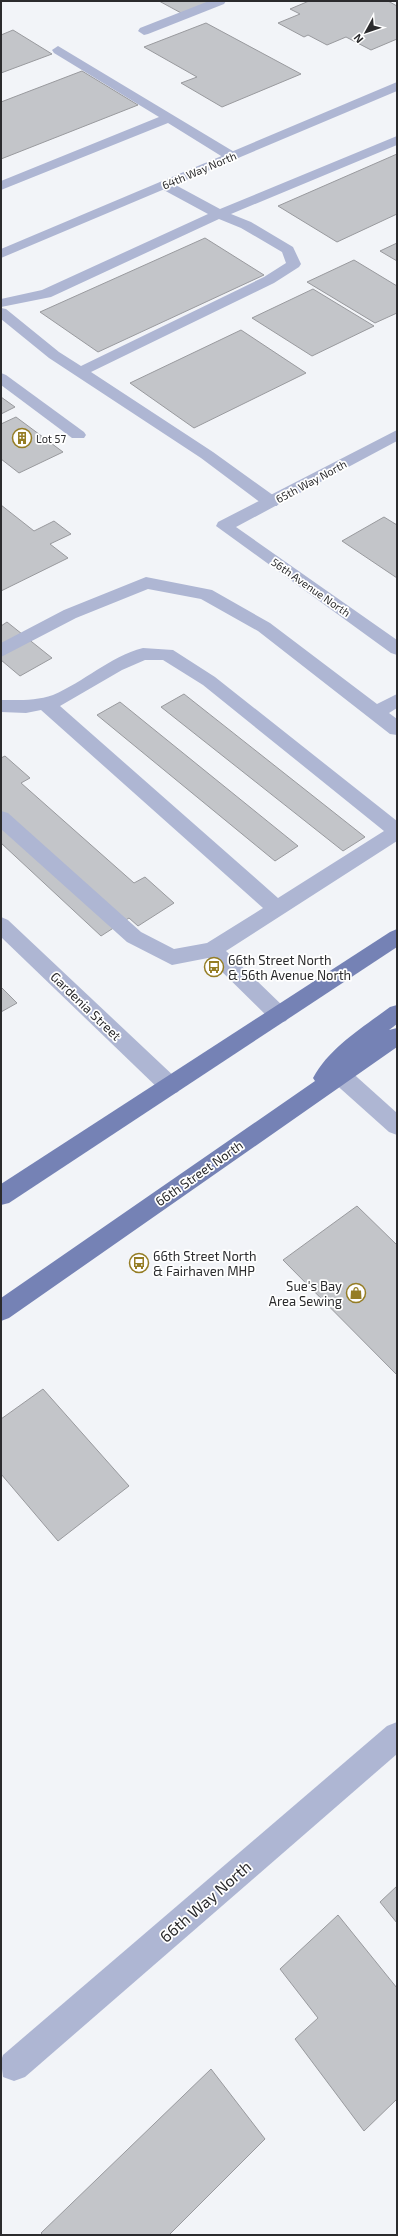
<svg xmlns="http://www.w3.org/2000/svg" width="398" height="2236" font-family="'Exo 2',sans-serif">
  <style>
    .building { fill: #c3c5c9; stroke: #999a9e }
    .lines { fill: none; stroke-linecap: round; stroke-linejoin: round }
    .lane { fill: #aeb6d3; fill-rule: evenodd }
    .street { fill: #aeb6d3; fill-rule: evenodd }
    .primary { fill: #7582b5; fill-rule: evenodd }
    .labels { text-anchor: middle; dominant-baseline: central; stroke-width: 3.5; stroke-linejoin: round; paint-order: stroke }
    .far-street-label { font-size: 11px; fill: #2b2b2d; stroke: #fff }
    .far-poi-label { font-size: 11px; fill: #2b2b2d; stroke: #fff; text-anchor: start }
    .poi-label { font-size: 13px; fill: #2b2b2d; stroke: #fff; text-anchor: start }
    .street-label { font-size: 13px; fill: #2b2b2d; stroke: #fff }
    .near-street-label { font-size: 16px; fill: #2b2b2d; stroke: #fff }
  </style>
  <rect width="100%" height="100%" fill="#f2f4f8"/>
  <!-- building -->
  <g class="building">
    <path d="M159 1H218L183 14Z"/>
    <path d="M309 1H388L397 6V39L371 50 346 37 327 45 308 35 304 37 278 23 300 14 290 9Z"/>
    <path d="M206 23 301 74 222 107 181 83 197 77 144 47Z"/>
    <path d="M13 30 52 54 1 73V35Z"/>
    <path d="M82 71 138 105 1 159V102Z"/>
    <path d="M397 154V214L337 242 278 206Z"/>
    <path d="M205 238 264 275 98 352 40 312Z"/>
    <path d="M397 243V261L380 251Z"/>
    <path d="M354 260 397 286V313L375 323 307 282Z"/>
    <path d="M313 289 374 326 312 356 252 318Z"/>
    <path d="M241 330 306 373 194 428 130 383Z"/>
    <path d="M1 397 15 407 1 414Z"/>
    <path d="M16 417 63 452 19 473 1 459V424Z"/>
    <path d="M1 505 34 531 54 521 71 534 50 544 68 558 1 591Z"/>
    <path d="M384 517 397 525V578L342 541Z"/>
    <path d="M7 622 52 658 20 676 1 660V626Z"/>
    <path d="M184 694 365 837 343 851 161 707Z"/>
    <path d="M120 702 298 846 275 861 97 715Z"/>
    <path d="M5 756 30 778 21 783 134 883 145 877 174 903 138 926 129 918 101 936 1 843V758Z"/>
    <path d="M1 987 17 1003 1 1012Z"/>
    <path d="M357 1206 397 1245V1375L283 1260Z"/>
    <path d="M43 1389 129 1486 58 1541 1 1474V1419Z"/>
    <path d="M397 1886V1923L380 1902Z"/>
    <path d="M338 1915 397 1988V2099L364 2131 295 2039 318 2018 280 1969Z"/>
    <path d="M211 2069 265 2139 169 2235H43L41 2233Z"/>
  </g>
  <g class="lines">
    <!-- lane -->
    <g class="lane">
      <path d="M58 46 236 153 238 156 231 160 226 159 168 123 1 190V181L159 117 54 53 52 50Z"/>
      <path d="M397 136V145L231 214 251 222 293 247 301 264 299 267 274 283 91 372 213 452 277 498 279 502 277 506H265L201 458 49 358 1 319V308L6 309 59 352 81 366 264 277 286 263 282 252 241 228 219 219 51 297 1 307V299L42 290 208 214 160 188 158 185 160 182H170L220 209Z"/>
      <path d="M1 373 6 375 84 432 86 435 84 438H72L1 385Z"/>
      <path d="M146 577 212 590 270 623 377 704 397 694V708L389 713 397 719V735L390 734 258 631 201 599 148 589 76 618 1 657V643L64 610Z"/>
      <path d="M143 648 173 650 215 677 397 821V841L226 951 286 1009 290 1015 286 1021 279 1023 272 1021 208 958 172 965 127 942 1 829V811L8 813 141 932 174 949 207 943 263 908 41 710 26 713 1 712V700C18 700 36 701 53 695 84 682 109 657 143 648ZM145 660H163L203 685 384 831 278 898 60 706 122 670Z"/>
      <path d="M340 1066 348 1069 397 1113V1135L389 1132 332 1081 329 1075 332 1069Z"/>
    </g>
    <!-- street -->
    <g class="street">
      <path d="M209 1H226L224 4 148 34 144 35 138 31 140 28Z"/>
      <path d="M397 82V91L1 258V249Z"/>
      <path d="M397 430V441L236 527 397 640V655L391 653 216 526 218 522Z"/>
      <path d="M1 917 8 920 178 1080 181 1086 178 1092 170 1095 162 1092 1 937Z"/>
      <path d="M397 1722V1754L25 2077 14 2081 3 2077 1 2061 3 2055 387 1726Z"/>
    </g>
    <!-- primary -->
    <g class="primary">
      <path d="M397 929V947L9 1203 1 1205V1184L390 932Z"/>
      <path d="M397 1005V1024L389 1030 397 1028V1047L9 1318 1 1321V1298L315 1081 313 1078C330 1047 362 1028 390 1007Z"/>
    </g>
  </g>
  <!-- icons -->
  <defs>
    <g id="building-ring" transform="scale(1)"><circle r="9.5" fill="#fff" stroke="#957d24" stroke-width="1.5"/><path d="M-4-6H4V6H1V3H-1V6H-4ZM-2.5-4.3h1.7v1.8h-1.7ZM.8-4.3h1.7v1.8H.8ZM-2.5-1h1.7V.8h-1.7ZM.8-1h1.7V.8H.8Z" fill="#957d24"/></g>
    <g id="bus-ring" transform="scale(1)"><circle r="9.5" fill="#fff" stroke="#957d24" stroke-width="1.5"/><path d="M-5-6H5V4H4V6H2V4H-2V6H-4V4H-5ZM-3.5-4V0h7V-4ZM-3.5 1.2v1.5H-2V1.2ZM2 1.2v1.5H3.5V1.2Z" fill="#957d24"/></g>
    <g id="shop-ring" transform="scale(1)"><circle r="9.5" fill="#fff" stroke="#957d24" stroke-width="1.5"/><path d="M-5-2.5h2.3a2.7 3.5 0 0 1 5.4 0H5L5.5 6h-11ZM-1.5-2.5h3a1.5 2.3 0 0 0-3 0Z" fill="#957d24"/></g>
  </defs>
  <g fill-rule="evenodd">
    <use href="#building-ring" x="22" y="438"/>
    <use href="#bus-ring" x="214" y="967"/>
    <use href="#bus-ring" x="139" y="1263"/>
    <use href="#shop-ring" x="356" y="1293"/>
  </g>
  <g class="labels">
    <!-- far-street labels -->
    <g class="far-street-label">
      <text transform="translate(199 170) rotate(-23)">64th Way North</text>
      <text transform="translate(311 481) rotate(-28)">65th Way North</text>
      <text transform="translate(311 587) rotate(35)">56th Avenue North</text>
    </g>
    <!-- far-poi labels -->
    <g class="far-poi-label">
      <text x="36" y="438">Lot 57</text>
    </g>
    <!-- poi labels -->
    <g class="poi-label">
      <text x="228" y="960">66th Street North<tspan x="228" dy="15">&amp; 56th Avenue North</tspan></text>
      <text x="153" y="1256">66th Street North<tspan x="153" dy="15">&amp; Fairhaven MHP</tspan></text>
      <text x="342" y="1286" text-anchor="end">Sue's Bay<tspan x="342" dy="15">Area Sewing</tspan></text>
    </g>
    <!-- street labels -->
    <g class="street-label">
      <text transform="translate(86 1006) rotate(44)">Gardenia Street</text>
      <text transform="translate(199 1173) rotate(-35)">66th Street North</text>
    </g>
    <!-- near-street labels -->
    <g class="near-street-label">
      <text transform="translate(205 1901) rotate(-41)">66th Way North</text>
    </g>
  </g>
  <!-- border -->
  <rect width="398" height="2236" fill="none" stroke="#2b2b2d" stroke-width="4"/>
  <!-- north arrow -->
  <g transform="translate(366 32) rotate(230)" stroke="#ffffff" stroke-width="3" paint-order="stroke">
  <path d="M0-3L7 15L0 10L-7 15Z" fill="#2b2b2d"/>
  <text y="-6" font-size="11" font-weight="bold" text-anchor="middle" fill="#2b2b2d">N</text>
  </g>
</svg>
